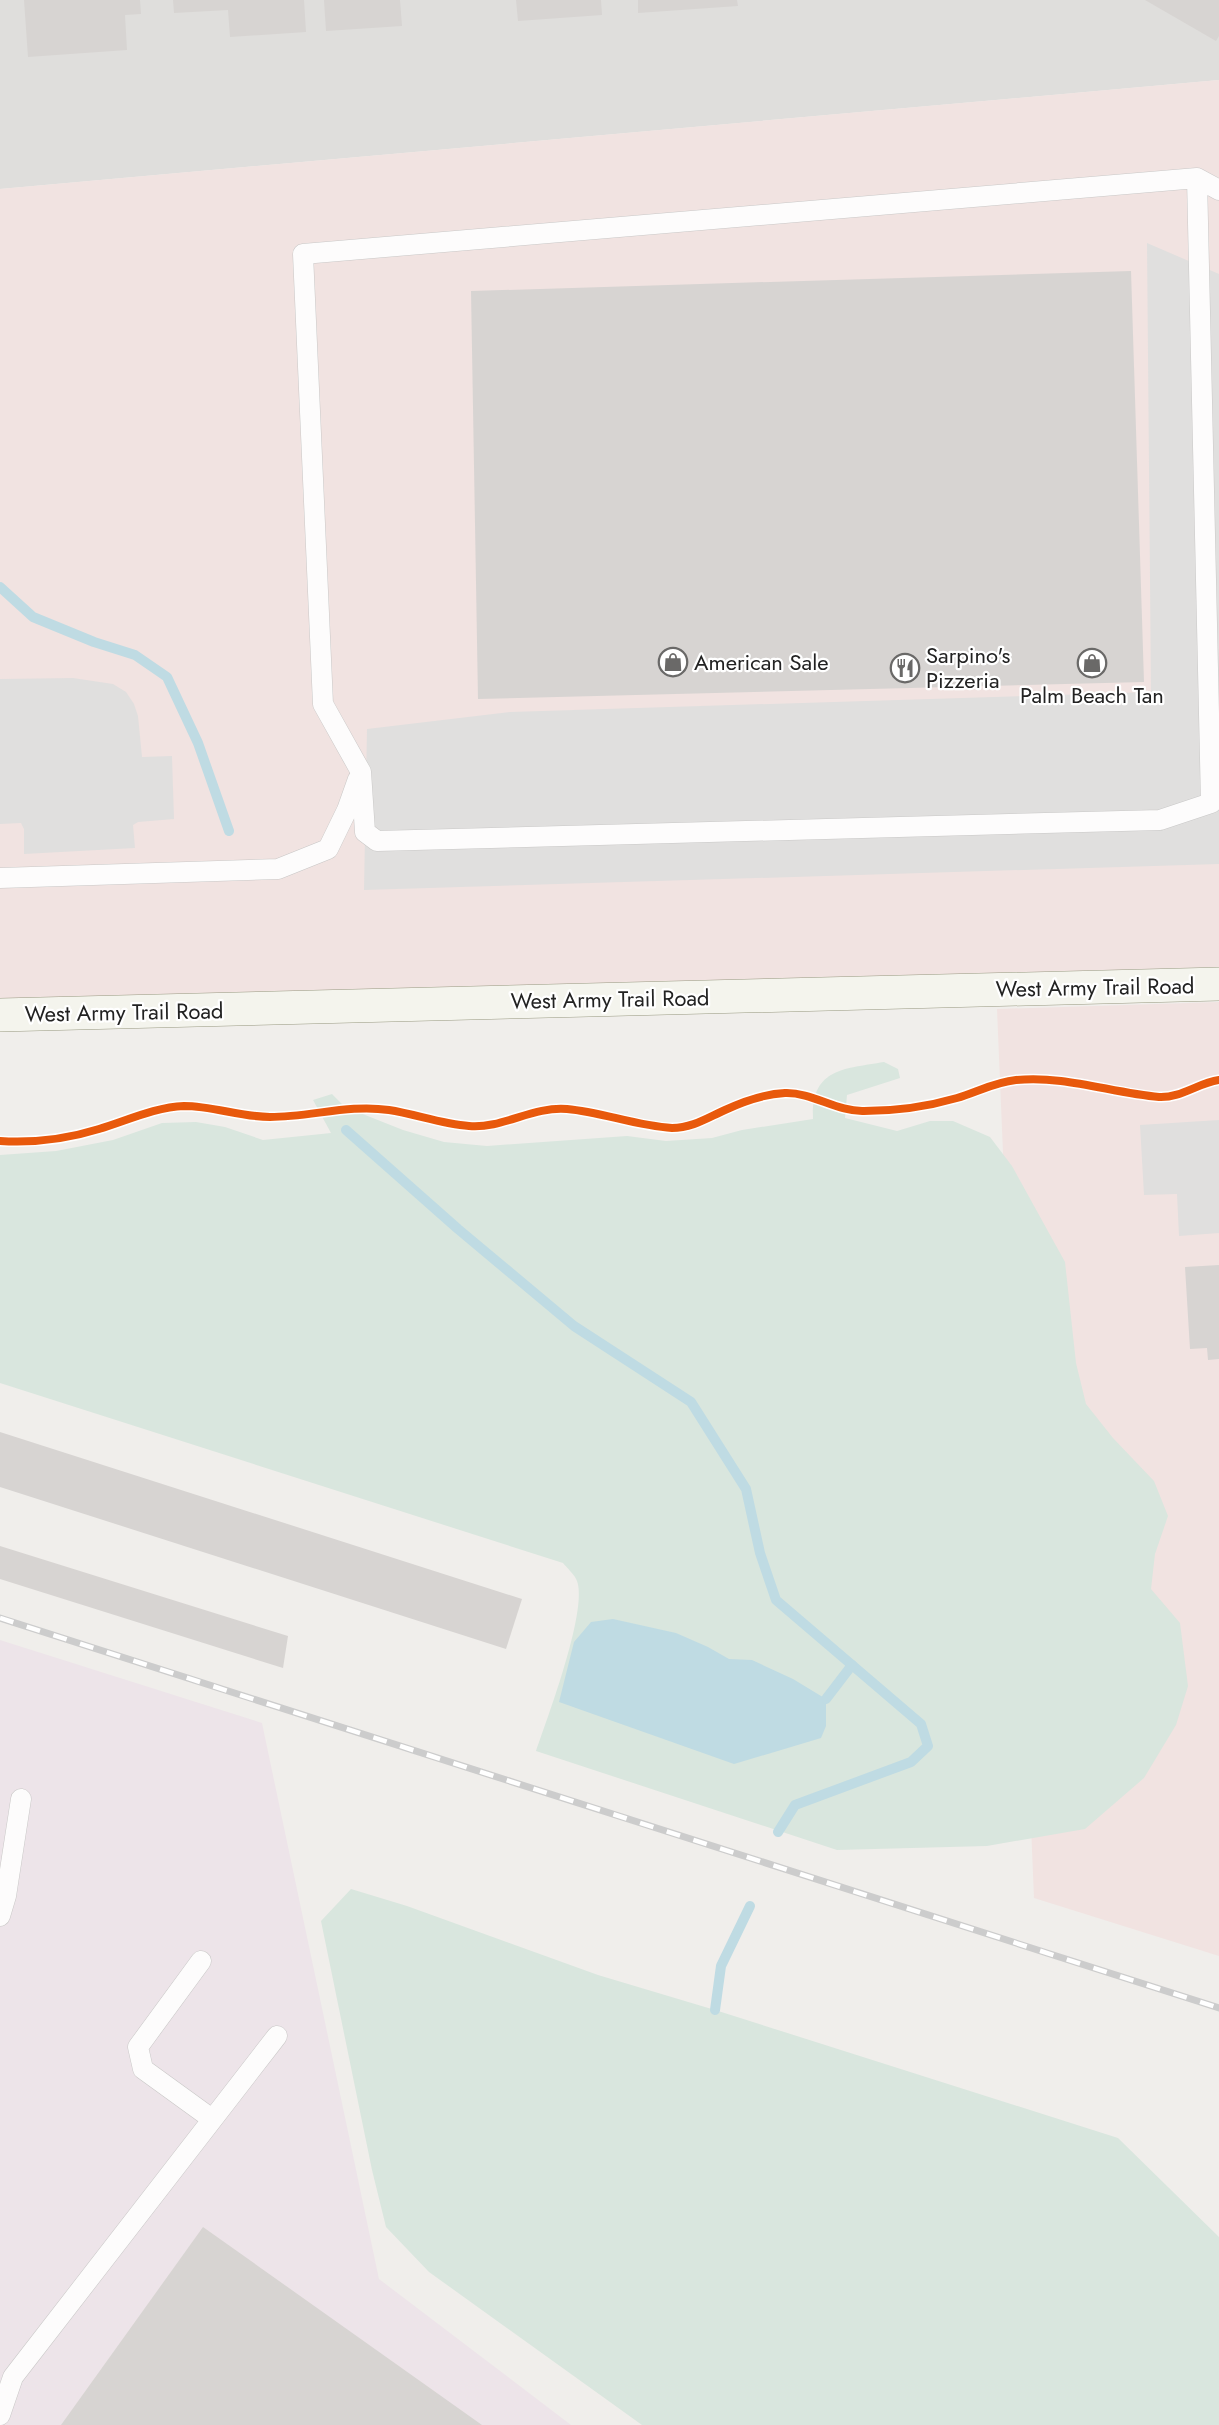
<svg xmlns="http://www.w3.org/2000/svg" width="1219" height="2425" font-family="Jost,sans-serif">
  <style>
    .residential { fill: #dfdedc }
    .commercial { fill: #f1e3e1 }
    .industrial { fill: #ede4e9 }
    .wetland { fill: #d9e6de }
    .parking { fill: #e0dfde }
    .water { fill: #bfdbe3 }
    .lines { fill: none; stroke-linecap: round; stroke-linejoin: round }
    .stream { stroke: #bfdbe3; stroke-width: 10 }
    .building { fill: #d7d4d2 }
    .service-casing { stroke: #c9c8c7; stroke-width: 21 }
    .secondary-casing { stroke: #999a82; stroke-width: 34 }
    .service { stroke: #fdfcfc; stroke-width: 20 }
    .secondary { stroke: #f4f4ed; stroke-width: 33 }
    .rail-casing { stroke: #ccc; stroke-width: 7 }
    .rail { stroke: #fff; stroke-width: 4.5; stroke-dasharray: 14; stroke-linecap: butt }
    .cycleway-casing { stroke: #fff; stroke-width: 11 }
    .cycleway { stroke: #e8590c; stroke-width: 8 }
    .labels { text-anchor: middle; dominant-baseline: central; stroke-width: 4.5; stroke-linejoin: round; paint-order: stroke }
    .poi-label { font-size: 22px; fill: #222; stroke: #fff; text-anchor: start }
    .street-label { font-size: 22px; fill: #222; stroke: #fff }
  </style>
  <rect width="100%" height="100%" fill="#f0eeeb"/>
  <!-- residential -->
  <path class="residential" d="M0 0H1219V80L0 189Z"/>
  <!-- commercial -->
  <g class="commercial">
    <path d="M1219 80V967L0 1001V189Z"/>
    <path d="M1219 1002V1956L1034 1898 997 1009Z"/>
  </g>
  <!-- industrial -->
  <path class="industrial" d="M0 1640 262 1723 379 2279 571 2425H0Z"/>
  <!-- wetland -->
  <g class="wetland">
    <path d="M884 1062 898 1069 900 1078 847 1095 845 1118 897 1131 930 1121H953L990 1137 1012 1166 1065 1262 1076 1363 1086 1404 1113 1438 1154 1481 1168 1516 1155 1554 1151 1589 1180 1623 1188 1686 1176 1725 1144 1778 1085 1829 987 1846 837 1850 536 1751C547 1719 588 1610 577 1581 575 1575 567 1568 563 1563L0 1383V1155L56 1151 113 1140 162 1123 196 1122 225 1127 263 1140 331 1133 313 1100 332 1094 345 1107 403 1130 444 1142 487 1146 627 1136 666 1141 712 1138 742 1130 813 1119C811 1068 844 1069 884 1062Z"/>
    <path d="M351 1889 407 1906 598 1975 715 2010 1118 2138 1219 2237V2425H642L429 2272 386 2227 372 2170 321 1921Z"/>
  </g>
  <!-- parking -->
  <g class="parking">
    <path d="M1147 243 1219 274V864L364 890 367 729 510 712 1151 692Z"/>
    <path d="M73 678 113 684 126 692 134 704 138 716 142 757 172 756 174 819 138 822 133 825 135 848 24 854V829L21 823 0 824V679Z"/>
    <path d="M1219 1120V1233L1179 1236 1177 1194 1144 1195 1140 1125Z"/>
  </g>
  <!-- water -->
  <path class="water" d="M613 1619 676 1633 708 1647 729 1659 752 1660 793 1679 826 1699V1726L821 1738 734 1764 559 1702 574 1642 591 1622Z"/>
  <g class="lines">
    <!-- stream -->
    <g class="stream">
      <path d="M0 587 33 617 94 642 135 655 167 677 198 743 229 831"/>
      <path d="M346 1130 458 1229 574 1326 691 1402 746 1489 760 1553 776 1600 921 1724 928 1746 911 1762 795 1805 778 1832"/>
      <path d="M826 1699 852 1665"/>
      <path d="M715 2010 721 1966 750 1906"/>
    </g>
  </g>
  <!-- building -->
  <g class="building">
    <path d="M24 0H140L141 14 125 15 127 50 28 57Z"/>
    <path d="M173 0H304L306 32 230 37 228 10 174 13Z"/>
    <path d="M324 0H400L402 26 326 31Z"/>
    <path d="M516 0H601L602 15 518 21Z"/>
    <path d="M638 0H737L738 6 638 13Z"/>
    <path d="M1145 0H1219V36L1216 41Z"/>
    <path d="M1131 271 1144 682 478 699 471 291Z"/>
    <path d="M1219 1265V1359L1208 1360 1207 1348 1190 1349 1185 1267Z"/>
    <path d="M0 1432 522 1599 506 1649 0 1487Z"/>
    <path d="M0 1546 288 1636 283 1668 0 1579Z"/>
    <path d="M203 2227 482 2425H61Z"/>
  </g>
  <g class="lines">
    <!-- service casing -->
    <g class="service-casing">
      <g id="service">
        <path d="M1197 178 1211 803 1160 820 377 841 365 832 361 772 323 704 303 254 1197 178 1219 190"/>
        <path d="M0 878 278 869 328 849 347 810 358 779"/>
        <path d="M0 1916 6 1896 21 1799"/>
        <path d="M201 1961 138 2047 143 2069 212 2119"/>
        <path d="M0 2415 13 2377 277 2036"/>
      </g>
    </g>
    <!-- secondary casing -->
    <g class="secondary-casing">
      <path id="secondary" d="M0 1015 1219 984"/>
    </g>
    <!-- service -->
    <use href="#service" class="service"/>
    <!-- secondary -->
    <use href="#secondary" class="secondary"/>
    <!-- rail casing -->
    <g class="rail-casing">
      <path id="rail" d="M0 1618 1219 2008"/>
    </g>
    <!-- rail -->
    <use href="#rail" class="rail"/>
    <!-- cycleway casing -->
    <g class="cycleway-casing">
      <path id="cycleway" d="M0 1141C33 1143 67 1139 99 1129 126 1121 155 1107 184 1106 213 1106 241 1117 270 1117 311 1117 349 1104 389 1110 415 1114 442 1124 469 1126 502 1129 533 1106 567 1109 602 1112 636 1126 672 1128 692 1128 707 1118 725 1110 742 1102 765 1094 785 1093 812 1092 837 1112 864 1111 895 1111 926 1107 957 1098 977 1092 995 1082 1016 1080 1064 1075 1112 1093 1159 1097 1181 1098 1198 1083 1219 1080"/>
    </g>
    <!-- cycleway -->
    <use href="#cycleway" class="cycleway"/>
  </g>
  <!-- icons -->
  <defs>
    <g id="shop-ring" transform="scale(1.5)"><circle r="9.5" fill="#fff" stroke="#6a6968" stroke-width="1.5"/><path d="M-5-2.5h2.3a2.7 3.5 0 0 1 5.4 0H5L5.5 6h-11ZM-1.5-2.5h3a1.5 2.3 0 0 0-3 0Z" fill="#6a6968"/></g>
    <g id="restaurant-ring" transform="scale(1.5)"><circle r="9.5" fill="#fff" stroke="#6a6968" stroke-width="1.5"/><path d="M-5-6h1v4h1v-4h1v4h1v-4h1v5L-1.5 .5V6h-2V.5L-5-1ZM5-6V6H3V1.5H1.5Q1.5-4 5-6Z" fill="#6a6968"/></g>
  </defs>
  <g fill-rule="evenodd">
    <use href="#shop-ring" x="673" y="662"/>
    <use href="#shop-ring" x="1092" y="663"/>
    <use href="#restaurant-ring" x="905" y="668"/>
  </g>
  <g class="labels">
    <!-- poi labels -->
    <g class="poi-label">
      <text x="926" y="655">Sarpino's<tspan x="926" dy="25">Pizzeria</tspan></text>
      <text x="694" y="662">American Sale</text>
      <text x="1092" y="695" text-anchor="middle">Palm Beach Tan</text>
    </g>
    <!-- street labels -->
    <g class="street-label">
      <text transform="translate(1095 987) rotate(-1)">West Army Trail Road</text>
      <text transform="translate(610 999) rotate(-1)">West Army Trail Road</text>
      <text transform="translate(124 1012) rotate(-1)">West Army Trail Road</text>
    </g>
  </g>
</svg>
